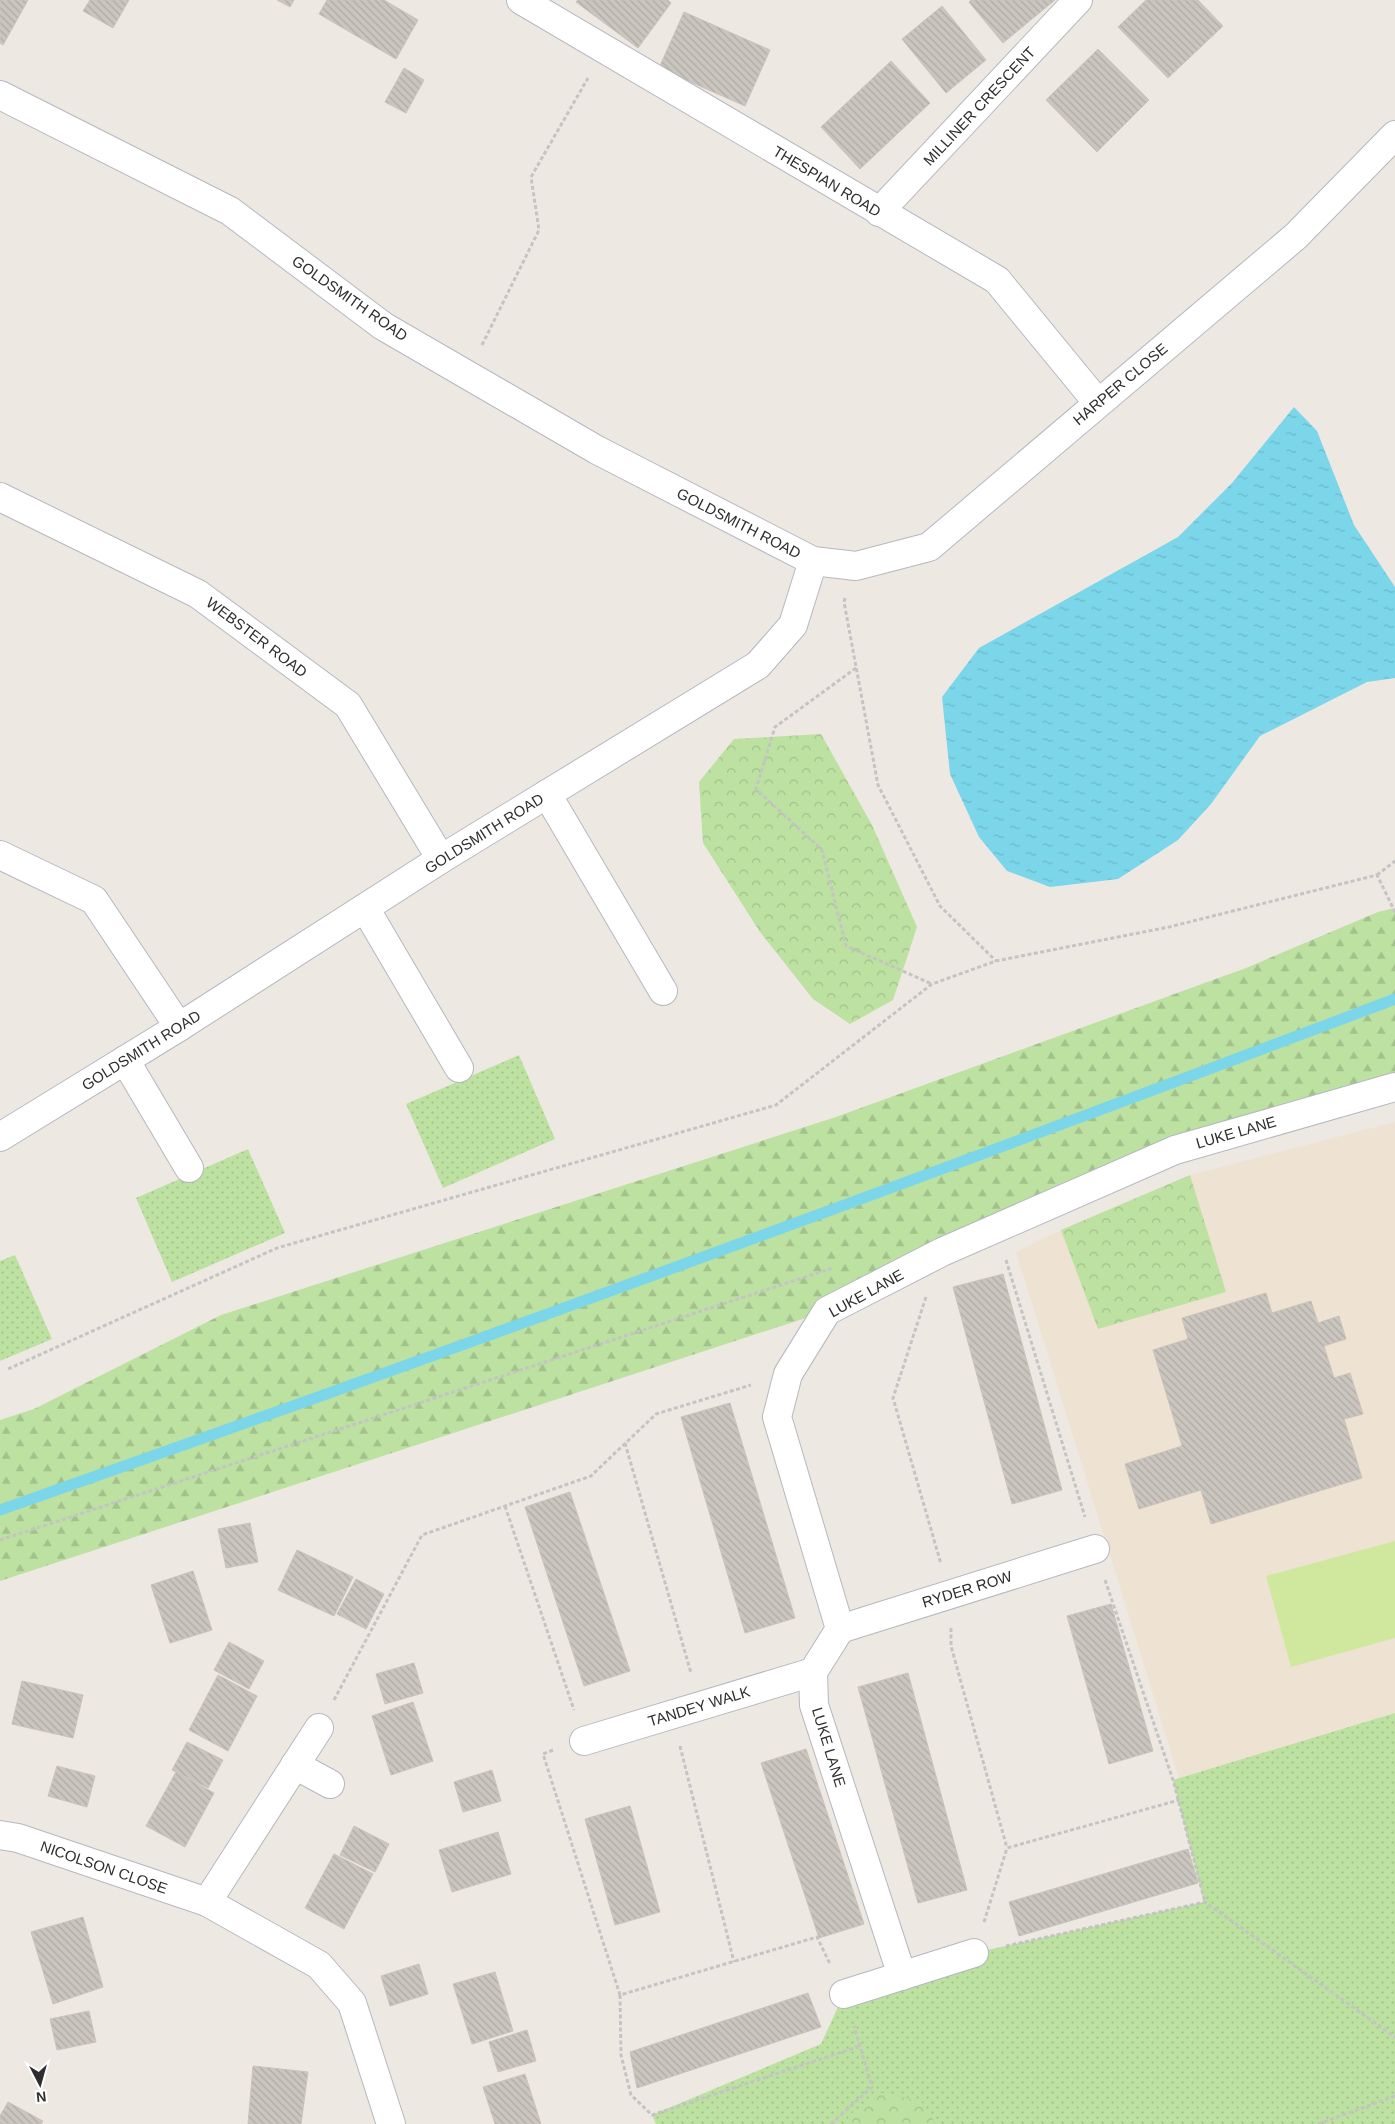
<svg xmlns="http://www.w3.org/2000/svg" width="1395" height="2124" font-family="Arial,sans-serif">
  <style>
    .education { fill: #eee3d2 }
    .grass { fill: url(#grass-dots) }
    .forest { fill: url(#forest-firs) }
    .park { fill: url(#park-crowns) }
    .pitch { fill: #cfe89e }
    .water { fill: url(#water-ripples) }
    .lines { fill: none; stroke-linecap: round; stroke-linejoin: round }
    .stream { stroke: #7bd6ea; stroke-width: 11 }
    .building { fill: url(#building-back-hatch); stroke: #cac3bb }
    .minor-casing { stroke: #b5b8c0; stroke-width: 30 }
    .path { stroke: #c4c4c4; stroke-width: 3; stroke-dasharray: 4 2.5; stroke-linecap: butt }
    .minor { stroke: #fff; stroke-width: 28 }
    .labels { text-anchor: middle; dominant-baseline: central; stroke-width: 4.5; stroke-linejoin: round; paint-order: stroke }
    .street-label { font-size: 15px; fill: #2e2e2e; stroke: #fff }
  </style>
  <defs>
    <pattern id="grass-dots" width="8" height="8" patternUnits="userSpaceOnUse" patternTransform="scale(1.25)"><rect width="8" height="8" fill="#bce1a1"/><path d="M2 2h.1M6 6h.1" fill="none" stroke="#a2c18b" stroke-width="1.8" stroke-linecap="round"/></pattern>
    <pattern id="forest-firs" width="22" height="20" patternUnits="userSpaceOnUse" patternTransform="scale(1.25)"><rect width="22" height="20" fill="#bce1a1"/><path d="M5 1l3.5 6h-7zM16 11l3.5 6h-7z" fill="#a2c18b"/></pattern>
    <pattern id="park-crowns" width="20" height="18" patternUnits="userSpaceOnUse" patternTransform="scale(1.25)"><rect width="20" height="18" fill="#bce1a1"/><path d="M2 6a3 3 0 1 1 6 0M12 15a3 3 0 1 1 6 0" fill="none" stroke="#a2c18b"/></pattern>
    <pattern id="water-ripples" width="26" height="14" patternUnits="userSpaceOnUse" patternTransform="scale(1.25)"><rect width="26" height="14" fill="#7bd6ea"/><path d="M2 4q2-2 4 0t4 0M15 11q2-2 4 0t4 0" fill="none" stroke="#6bb8c9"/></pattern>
    <pattern id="building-back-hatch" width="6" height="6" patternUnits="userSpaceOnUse" patternTransform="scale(1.25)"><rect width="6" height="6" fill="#cac6bf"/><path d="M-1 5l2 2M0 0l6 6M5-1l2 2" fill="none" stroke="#aeaaa4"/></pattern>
  </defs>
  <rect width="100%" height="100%" fill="#eee8e2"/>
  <!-- education -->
  <path class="education" d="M1395 1122V1713L1179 1778 1016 1252 1061 1230 1190 1175Z"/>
  <!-- grass -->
  <g class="grass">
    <path d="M519 1055 555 1139 443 1188 406 1104Z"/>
    <path d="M248 1149 285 1233 172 1282 136 1198Z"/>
    <path d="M15 1255 52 1339 0 1361V1261Z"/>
    <path d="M1395 1713V2124H656L652 2115 821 2044 844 1994 974 1953 1204 1902 1173 1780Z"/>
  </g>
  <!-- forest -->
  <path class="forest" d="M1395 908V1087L1175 1150 827 1311 0 1581V1420L34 1409 221 1315 836 1117 1246 968 1378 912Z"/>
  <!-- park -->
  <g class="park">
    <path d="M821 734 872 825 917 927 893 1000 850 1024 813 999 760 932 703 843 699 782 734 739Z"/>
    <path d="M1190 1175 1226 1292 1098 1329 1061 1230Z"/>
    <path d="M882 2093 921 2101 936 2124H847L849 2115Z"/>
  </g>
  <!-- pitch -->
  <path class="pitch" d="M1395 1541V1638L1291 1667 1266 1576Z"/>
  <!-- water -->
  <path class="water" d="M1294 407 1317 431 1354 525 1395 587V678L1367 682 1260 736 1211 804 1178 840 1118 879 1050 887 1007 871 979 837 950 774 942 697 979 648 1178 537 1232 483Z"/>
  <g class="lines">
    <!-- stream -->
    <path class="stream" d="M0 1510C467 1346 932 1174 1395 999"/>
  </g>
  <!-- building -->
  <g class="building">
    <path d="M0 0H28L3 45 0 43Z"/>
    <path d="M90 0H129L113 28 83 11Z"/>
    <path d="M277 0H294L290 7Z"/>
    <path d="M327 0H384L418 20 396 59 319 14Z"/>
    <path d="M578 0H668L671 3 638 48 576 2Z"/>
    <path d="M971 0H1055L1003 43 969 2Z"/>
    <path d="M1146 0H1198L1223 26 1168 78 1118 27Z"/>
    <path d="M942 6 986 60 946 93 902 39Z"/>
    <path d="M684 12 770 50 745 106 659 68Z"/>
    <path d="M1098 49 1149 100 1097 152 1046 100Z"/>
    <path d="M891 61 930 103 860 169 821 127Z"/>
    <path d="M404 68 424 80 406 113 385 102Z"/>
    <path d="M1003 1274 1062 1490 1012 1504 953 1287Z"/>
    <path d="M1266 1293 1272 1313 1311 1301 1318 1323 1339 1316 1346 1339 1324 1346 1334 1378 1350 1373 1363 1414 1344 1419 1362 1478 1211 1524 1201 1490 1139 1509 1125 1464 1182 1446 1153 1350 1188 1339 1182 1318Z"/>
    <path d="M730 1403 795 1618 745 1633 681 1417Z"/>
    <path d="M570 1492 630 1671 584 1686 525 1507Z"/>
    <path d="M250 1523 258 1562 226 1568 218 1529Z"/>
    <path d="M297 1550 353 1577 334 1616 278 1590Z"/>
    <path d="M193 1571 212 1630 170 1643 151 1585Z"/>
    <path d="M356 1579 384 1594 366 1629 337 1614Z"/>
    <path d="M1111 1604 1153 1751 1109 1764 1067 1616Z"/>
    <path d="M229 1642 264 1661 249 1689 214 1670Z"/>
    <path d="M414 1663 423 1693 385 1704 376 1674Z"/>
    <path d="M908 1673 967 1890 918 1903 858 1687Z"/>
    <path d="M218 1675 257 1696 228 1751 189 1730Z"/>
    <path d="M22 1681 83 1695 73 1738 12 1724Z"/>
    <path d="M413 1702 433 1761 391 1775 372 1716Z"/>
    <path d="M187 1742 223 1760 208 1788 172 1770Z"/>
    <path d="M806 1749 864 1924 819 1938 761 1763Z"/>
    <path d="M57 1766 95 1776 87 1807 48 1796Z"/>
    <path d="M492 1770 501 1801 463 1812 454 1782Z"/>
    <path d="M176 1772 214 1793 185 1847 146 1826Z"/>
    <path d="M630 1806 660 1912 615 1925 585 1819Z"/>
    <path d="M354 1826 389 1844 375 1872 340 1855Z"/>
    <path d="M498 1832 511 1874 452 1892 439 1850Z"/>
    <path d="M1188 1849 1198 1883 1019 1936 1009 1902Z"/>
    <path d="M334 1854 373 1874 344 1929 305 1908Z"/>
    <path d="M83 1917 103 1987 53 2004 31 1932Z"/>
    <path d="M419 1964 428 1994 390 2006 381 1976Z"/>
    <path d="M495 1972 513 2031 472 2044 453 1984Z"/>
    <path d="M808 1993 821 2027 637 2088 630 2052Z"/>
    <path d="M89 2011 96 2042 57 2050 50 2019Z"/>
    <path d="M527 2030 536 2061 498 2072 489 2042Z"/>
    <path d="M253 2066 308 2072 301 2124H248Z"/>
    <path d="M525 2074 541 2124H495L483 2087Z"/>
    <path d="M8 2102 43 2121 41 2124H0V2116Z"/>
  </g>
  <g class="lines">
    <!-- minor casing -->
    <g class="minor-casing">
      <g id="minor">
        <path d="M521 0 997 280 1098 403"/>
        <path d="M0 95 230 211 383 326 597 450 813 561 793 625 758 665 441 859 179 1027 0 1137"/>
        <path d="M879 212 1078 0"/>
        <path d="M0 497 198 594 348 705 441 859"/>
        <path d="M813 561 856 566 929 547 1296 236 1395 135"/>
        <path d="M547 794 663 991"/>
        <path d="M0 855 94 900 179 1027"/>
        <path d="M365 908 459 1068"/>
        <path d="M125 1060 189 1168"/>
        <path d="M840 1629 1095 1549"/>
        <path d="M584 1741 813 1672"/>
        <path d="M295 1765 330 1784"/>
        <path d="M0 1835 18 1838 207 1902 319 1965 352 2003 391 2124"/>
        <path d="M207 1902 319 1728"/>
        <path d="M902 1976 814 1705 813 1672 840 1629 777 1417 788 1374 827 1311 942 1252 1175 1150 1395 1087"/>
        <path d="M844 1994 974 1953"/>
      </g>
    </g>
    <!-- path -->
    <g class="path">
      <path d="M482 345 539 230 531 177 588 78"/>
      <path d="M845 598 844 602 878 785 940 906 996 961"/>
      <path d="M856 668 775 727 756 789 822 850 846 946 932 984"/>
      <path d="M1377 875 1395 861"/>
      <path d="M1006 1260 1085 1517"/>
      <path d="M926 1297 893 1398 941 1564"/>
      <path d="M8 1369 277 1248 776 1105 932 984 996 961 1169 927 1377 875 1395 912"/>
      <path d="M625 1443 691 1673"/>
      <path d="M505 1506 574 1710"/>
      <path d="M0 1540 833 1268"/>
      <path d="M1105 1580 1173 1780 1205 1902"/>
      <path d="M951 1628V1646L1007 1848"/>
      <path d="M334 1700 422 1535 591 1476 656 1414 751 1385"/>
      <path d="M680 1746 734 1962"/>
      <path d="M553 1750 543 1754 620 1995 817 1937 830 1964"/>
      <path d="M984 1922 1007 1848 1179 1800"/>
      <path d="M1006 1946 1205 1902 1395 2037"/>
      <path d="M620 1995 621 2055 631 2095 652 2115 860 2046"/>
      <path d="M831 2124 872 2087 854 2026"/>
      <path d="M1318 2124 1395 2096"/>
    </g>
    <!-- minor -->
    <use href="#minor" class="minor"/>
  </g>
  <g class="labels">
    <!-- street labels -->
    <g class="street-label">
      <text transform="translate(979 106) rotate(-47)">MILLINER CRESCENT</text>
      <text transform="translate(827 181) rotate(31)">THESPIAN ROAD</text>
      <text transform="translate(350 298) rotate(35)">GOLDSMITH ROAD</text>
      <text transform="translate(1120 384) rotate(-40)">HARPER CLOSE</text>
      <text transform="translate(739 523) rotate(27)">GOLDSMITH ROAD</text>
      <text transform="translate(257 637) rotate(37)">WEBSTER ROAD</text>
      <text transform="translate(484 833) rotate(-32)">GOLDSMITH ROAD</text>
      <text transform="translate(141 1050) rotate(-32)">GOLDSMITH ROAD</text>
      <text transform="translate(1236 1132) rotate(-16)">LUKE LANE</text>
      <text transform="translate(866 1293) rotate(-29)">LUKE LANE</text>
      <text transform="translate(967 1589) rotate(-17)">RYDER ROW</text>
      <text transform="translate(699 1706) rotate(-17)">TANDEY WALK</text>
      <text transform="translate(829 1747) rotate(73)">LUKE LANE</text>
      <text transform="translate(104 1867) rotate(19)">NICOLSON CLOSE</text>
    </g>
  </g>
  <!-- north arrow -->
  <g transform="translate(40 2084) rotate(174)" stroke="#ffffff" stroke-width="4" paint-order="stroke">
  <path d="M0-4L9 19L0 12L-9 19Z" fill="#2e2e2e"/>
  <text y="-8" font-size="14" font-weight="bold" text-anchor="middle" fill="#2e2e2e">N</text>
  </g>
</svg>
